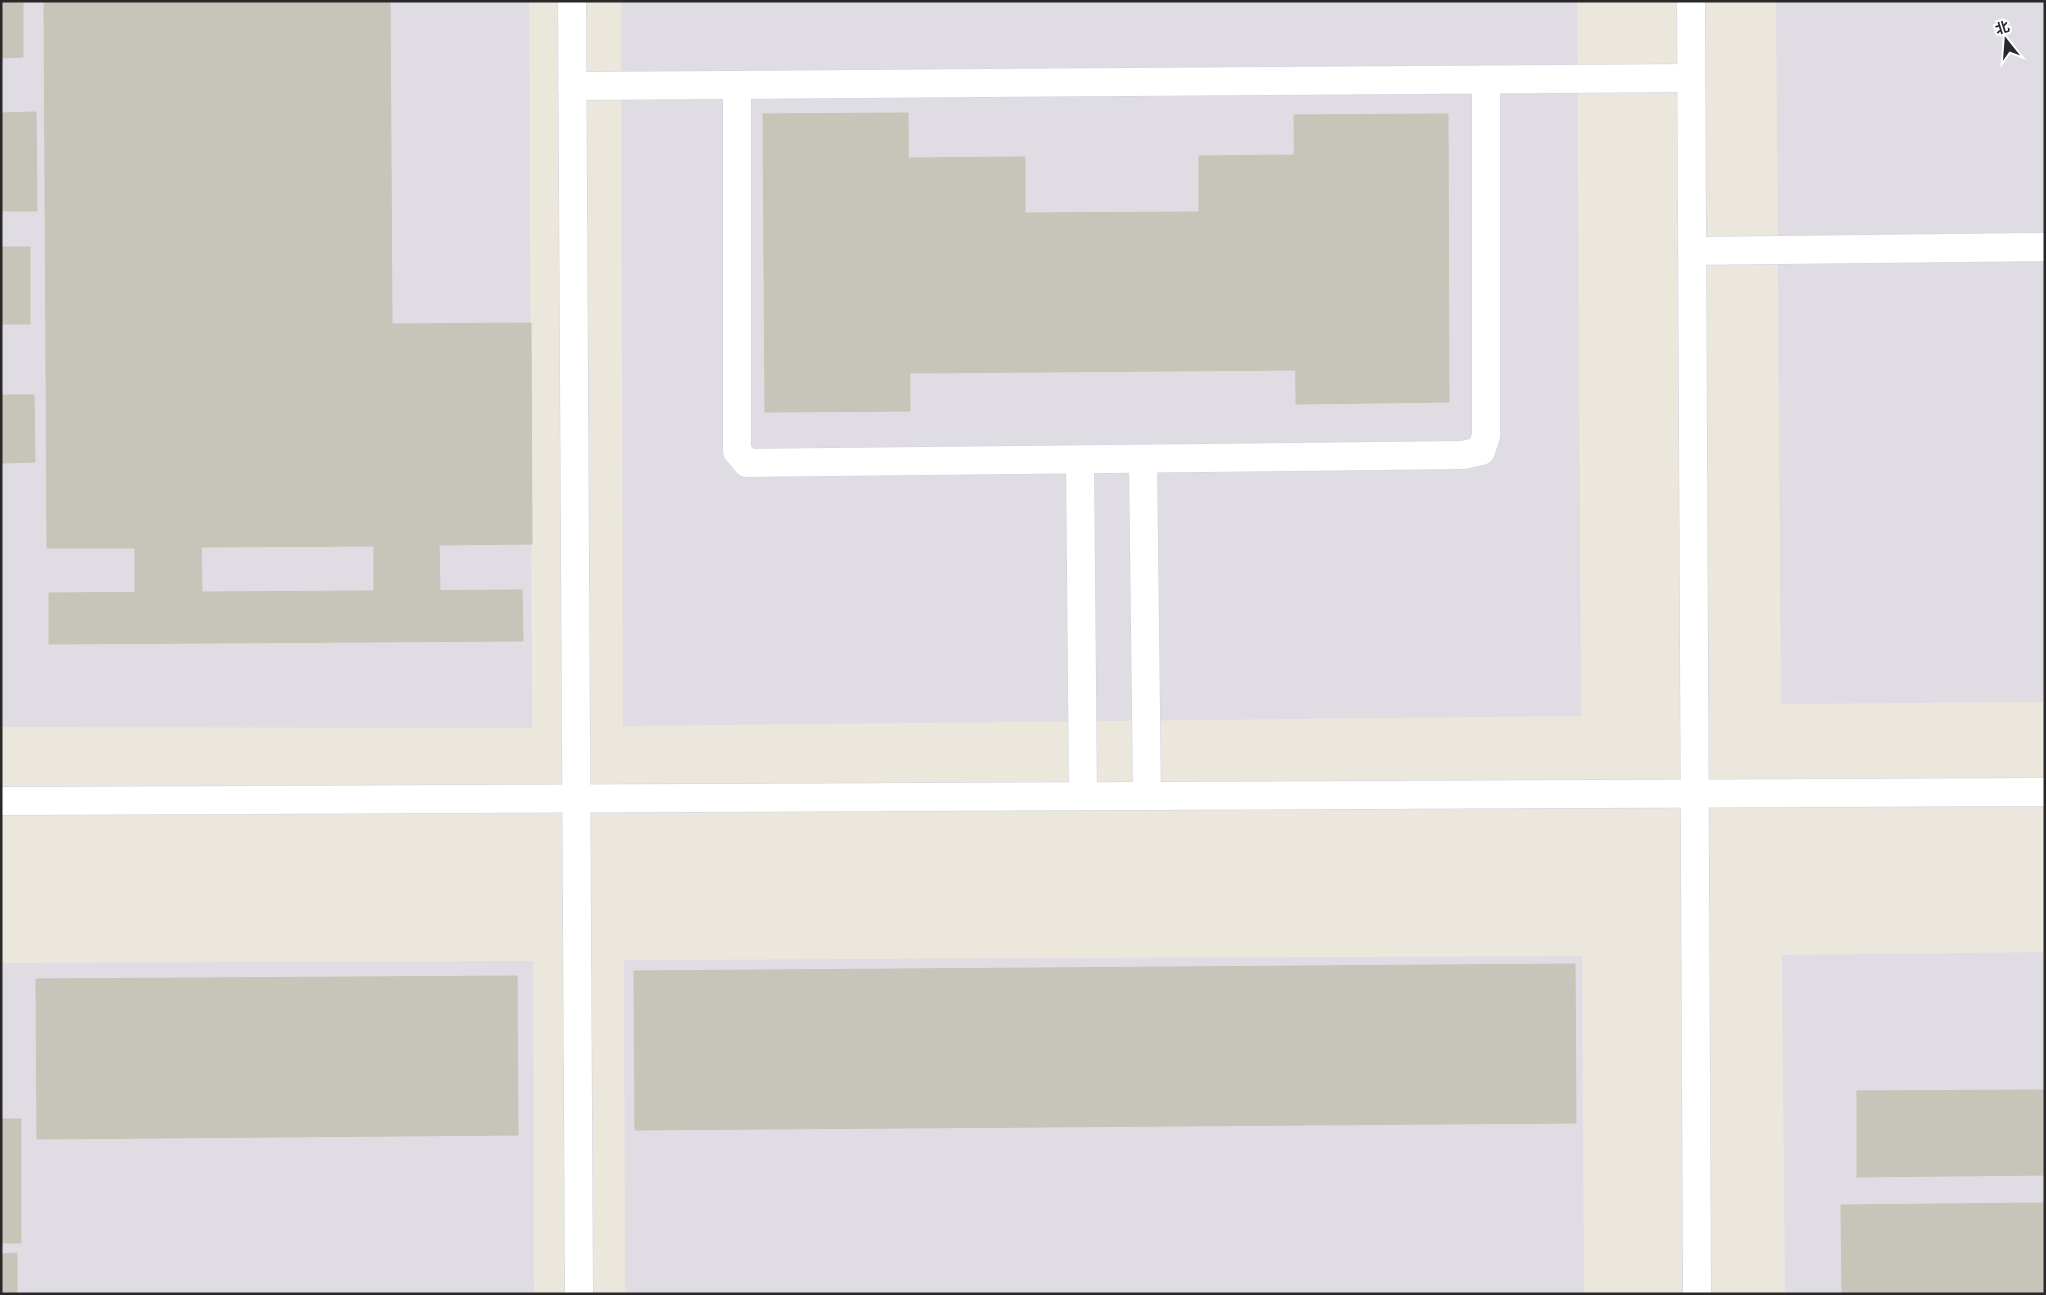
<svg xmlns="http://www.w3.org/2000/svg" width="2046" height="1295" font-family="'Fira Sans','Noto Sans SC',sans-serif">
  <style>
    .industrial { fill: #e0dce4 }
    .building { fill: #c7c5ba; stroke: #c6c4b5 }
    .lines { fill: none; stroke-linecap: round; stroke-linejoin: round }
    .minor-casing { stroke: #d1d1e2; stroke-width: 29 }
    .minor { stroke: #fff; stroke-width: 28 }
  </style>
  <rect width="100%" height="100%" fill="#ebe7dc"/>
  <!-- industrial -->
  <g class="industrial">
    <path d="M1 1H529L532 728 1 727Z"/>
    <path d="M621 1H1577L1581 716 623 726Z"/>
    <path d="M1776 1H2045V702L1781 704Z"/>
    <path d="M2045 952V1294H1785L1782 955Z"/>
    <path d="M1582 956 1584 1294H625L624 960Z"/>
    <path d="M533 961 534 1294H1V963Z"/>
  </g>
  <!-- building -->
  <g class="building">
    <path d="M1 1H23V57L1 58Z"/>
    <path d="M44 1H390L392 324 531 323 532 544 439 545 440 590 374 591V546L201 547 202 592 135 593V548H47Z"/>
    <path d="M36 112 37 211H1V113Z"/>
    <path d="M908 113 910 411 765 412 763 114Z"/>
    <path d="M1448 114 1449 402 1296 404 1294 115Z"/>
    <path d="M1294 155 1296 370 910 373 909 158 1025 157V213L1199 212V156Z"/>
    <rect x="1" y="247" width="29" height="77"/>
    <path d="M1 395H34L35 462 1 463Z"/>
    <path d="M522 590 523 641 49 644V593Z"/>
    <path d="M1575 964 1576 1123 635 1130 634 971Z"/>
    <path d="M517 976 518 1135 37 1139 36 979Z"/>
    <path d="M2045 1090V1175L1857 1177V1091Z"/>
    <rect x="1" y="1119" width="20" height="124"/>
    <path d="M2045 1203V1294H1842L1841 1205Z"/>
    <path d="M17 1253V1294H1V1254Z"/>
  </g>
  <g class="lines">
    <!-- minor casing -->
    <g class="minor-casing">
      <g id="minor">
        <path d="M572 1 579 1294"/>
        <path d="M1691 1 1697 1294"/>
        <path d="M737 85V451L747 463 1463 455 1481 451 1486 436V80"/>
        <path d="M572 86 1691 78"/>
        <path d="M1692 251 2045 247"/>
        <path d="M1143 459 1147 796"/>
        <path d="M1080 460 1083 796"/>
        <path d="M1 801 2045 792"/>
      </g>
    </g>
    <!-- minor -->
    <use href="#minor" class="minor"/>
  </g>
  <!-- border -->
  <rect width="2046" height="1295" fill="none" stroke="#292929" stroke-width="5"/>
  <!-- north arrow -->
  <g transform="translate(2006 40) rotate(343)" stroke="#ffffff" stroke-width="4" paint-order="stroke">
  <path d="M0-4L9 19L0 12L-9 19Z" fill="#292929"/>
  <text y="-8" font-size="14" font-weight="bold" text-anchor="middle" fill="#292929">北</text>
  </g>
</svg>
